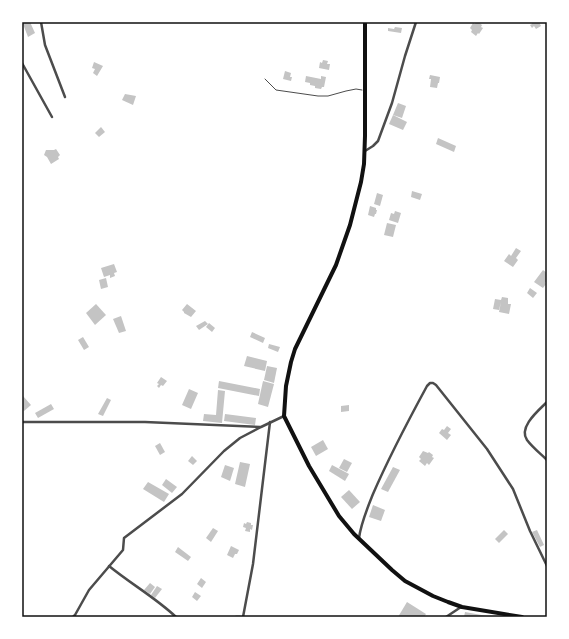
<svg xmlns="http://www.w3.org/2000/svg" width="569" height="639" font-family="'Titillium Web',sans-serif">
  <style>
    .building { fill: #c4c4c4 }
    .lines { fill: none; stroke-linecap: round; stroke-linejoin: round }
    .service { stroke: #4c4c4c; stroke-width: 1 }
    .minor { stroke: #4c4c4c; stroke-width: 2.5 }
    .primary { stroke: #111; stroke-width: 4 }
    .neatline { fill: none; stroke: #111; stroke-width: 1.5 }
  </style>
  <rect width="100%" height="100%" fill="#fff"/>
  <!-- building -->
  <g class="building">
    <path d="M27 22H30L35 33 28 37 23 24Z"/>
    <path d="M476 22H478L482 25 481 27 483 28 479 34 478 33 476 36 471 32 472 30 470 28 473 23 475 24Z"/>
    <path d="M531 22H539L541 26 536 29 534 26 532 28 530 25 532 24Z"/>
    <path d="M395 27 402 28 401 33 388 31V28L394 29Z"/>
    <path d="M323 60 328 61 327 64H330L329 70 319 68 320 62 322 63Z"/>
    <path d="M94 62 103 66 97 76 93 73 95 69 92 68Z"/>
    <path d="M285 71 291 73 290 77H292L291 81 283 79Z"/>
    <path d="M430 75 440 77 439 83H438L437 88 430 87 431 79H429Z"/>
    <path d="M306 76 321 79V76L326 77 324 87H322L321 89 315 88V86L310 85V83L305 82Z"/>
    <path d="M125 94 136 96 133 105 122 100Z"/>
    <path d="M398 103 406 106 402 118 393 115Z"/>
    <path d="M393 115 407 122 403 130 389 124Z"/>
    <path d="M101 127 105 132 99 137 95 133Z"/>
    <path d="M438 138 456 146 454 152 436 144Z"/>
    <path d="M56 149 60 155 58 157 59 159 51 164 47 157 44 155 46 150H54Z"/>
    <path d="M412 191 422 194 420 200 411 197Z"/>
    <path d="M377 193 383 195 380 206 374 204Z"/>
    <path d="M370 206 376 208V210H377L376 214H375L374 217 368 215Z"/>
    <path d="M395 211 401 213 398 223 389 220 391 213 394 214Z"/>
    <path d="M387 223 396 225 393 237 384 235Z"/>
    <path d="M516 248 521 251 516 258 518 260 513 267 504 261 509 254 511 256Z"/>
    <path d="M114 264 117 272 114 273 115 276 110 278V275L104 277 101 268Z"/>
    <path d="M543 270 547 273V280L545 283 546 284 543 288 534 282Z"/>
    <path d="M106 278 108 287 101 289 99 280Z"/>
    <path d="M530 288 537 293 533 298 527 293Z"/>
    <path d="M502 297 508 298V304H511L509 314 499 312 501 302 499 310 493 309 495 299 501 300Z"/>
    <path d="M96 304 106 315 95 325 86 313Z"/>
    <path d="M187 304 196 311 191 317 184 313V312L182 310Z"/>
    <path d="M121 316 126 331 119 333 113 319Z"/>
    <path d="M205 321 208 324 199 330 196 326Z"/>
    <path d="M209 323 215 328 212 332 206 327Z"/>
    <path d="M252 332 265 338 263 343 250 337Z"/>
    <path d="M83 337 89 347 84 350 78 340Z"/>
    <path d="M269 344 280 347 278 352 268 348Z"/>
    <path d="M247 356 267 361 265 371 244 366Z"/>
    <path d="M267 366 277 368 274 383 264 380Z"/>
    <path d="M161 377 167 381 163 386 161 385 159 388 157 386 159 384 157 383Z"/>
    <path d="M219 381 260 389 259 396 218 388Z"/>
    <path d="M263 381 274 384 268 407 258 404Z"/>
    <path d="M189 389 198 393 191 409 182 405Z"/>
    <path d="M218 390 225 391 222 423 203 421 204 414 216 415Z"/>
    <path d="M23 396 31 405 24 411 22 408V397Z"/>
    <path d="M107 398 111 400 103 416 98 414Z"/>
    <path d="M51 404 54 409 38 418 35 413Z"/>
    <path d="M349 405V411L341 412V406Z"/>
    <path d="M225 414 256 418 255 425 224 421Z"/>
    <path d="M447 426 451 429 448 433 451 435 447 440 439 433 442 429 444 430Z"/>
    <path d="M323 440 328 449 316 456 311 447Z"/>
    <path d="M160 443 165 452 160 455 155 446Z"/>
    <path d="M423 451 428 453 429 452 433 455 432 457 434 458 429 465 427 463 425 466 419 461 421 459 419 457Z"/>
    <path d="M192 456 197 461 193 465 188 461Z"/>
    <path d="M344 459 352 463 347 472 339 468Z"/>
    <path d="M240 462 250 464 245 487 235 484Z"/>
    <path d="M225 465 234 468 230 481 221 477Z"/>
    <path d="M332 465 349 474 345 481 329 471Z"/>
    <path d="M393 467 400 470 388 492 381 489Z"/>
    <path d="M166 479 177 487 172 493 162 485Z"/>
    <path d="M148 482 169 494 164 502 143 489Z"/>
    <path d="M349 490 360 502 352 509 341 497Z"/>
    <path d="M373 505 385 510 381 521 369 517Z"/>
    <path d="M247 522 251 523V525H253L252 530 250 529V532L245 531 246 528 243 527 244 523 246 524Z"/>
    <path d="M213 528 218 531 211 542 206 538Z"/>
    <path d="M504 530 508 534 499 543 495 539Z"/>
    <path d="M537 530 544 545 540 547 532 532Z"/>
    <path d="M231 546 239 550 237 554H235L233 558 227 555Z"/>
    <path d="M178 547 191 557 188 561 175 552Z"/>
    <path d="M201 578 206 582 202 588 197 584Z"/>
    <path d="M150 583 155 587 150 594 144 590Z"/>
    <path d="M157 586 162 589 155 598 151 595Z"/>
    <path d="M195 592 201 596 197 601 192 597Z"/>
    <path d="M407 602 426 614 424 617H398Z"/>
    <path d="M465 612 487 616V617H464Z"/>
  </g>
  <g class="lines">
    <!-- service -->
    <path class="service" d="M265 79 276 90 318 96H328L346 91 356 89 362 90"/>
    <!-- minor -->
    <g class="minor">
      <path d="M41 22 45 45 65 97"/>
      <path d="M22 63 52 117"/>
      <path d="M365 151 373 146 378 141 392 103 405 56 416 22"/>
      <path d="M547 402C539 410 518 427 527 440 533 448 541 454 547 460"/>
      <path d="M22 422H145L260 427"/>
      <path d="M359 538C361 523 367 509 373 494 389 457 408 421 427 386L430 383H433L436 385 487 449 513 489 530 531 547 566"/>
      <path d="M109 566C131 584 156 598 176 617"/>
      <path d="M73 617 75 615 89 590 123 550 124 538 182 494 224 451 240 438 261 427 284 416"/>
      <path d="M236 617H240"/>
      <path d="M243 617 253 564 270 422"/>
      <path d="M446 617 461 607"/>
    </g>
    <!-- primary -->
    <path class="primary" d="M365 22V136L364 164 361 182 350 225 336 265 295 349 291 362 286 386 284 416 309 466 339 516 354 534 392 570 405 581 433 596 448 602 462 607 522 617"/>
  </g>
  <!-- border -->
  <rect width="569" height="639" fill="none" stroke="#ffffff" stroke-width="46"/>
  <rect x="23" y="23" width="523" height="593" class="neatline"/>
</svg>
